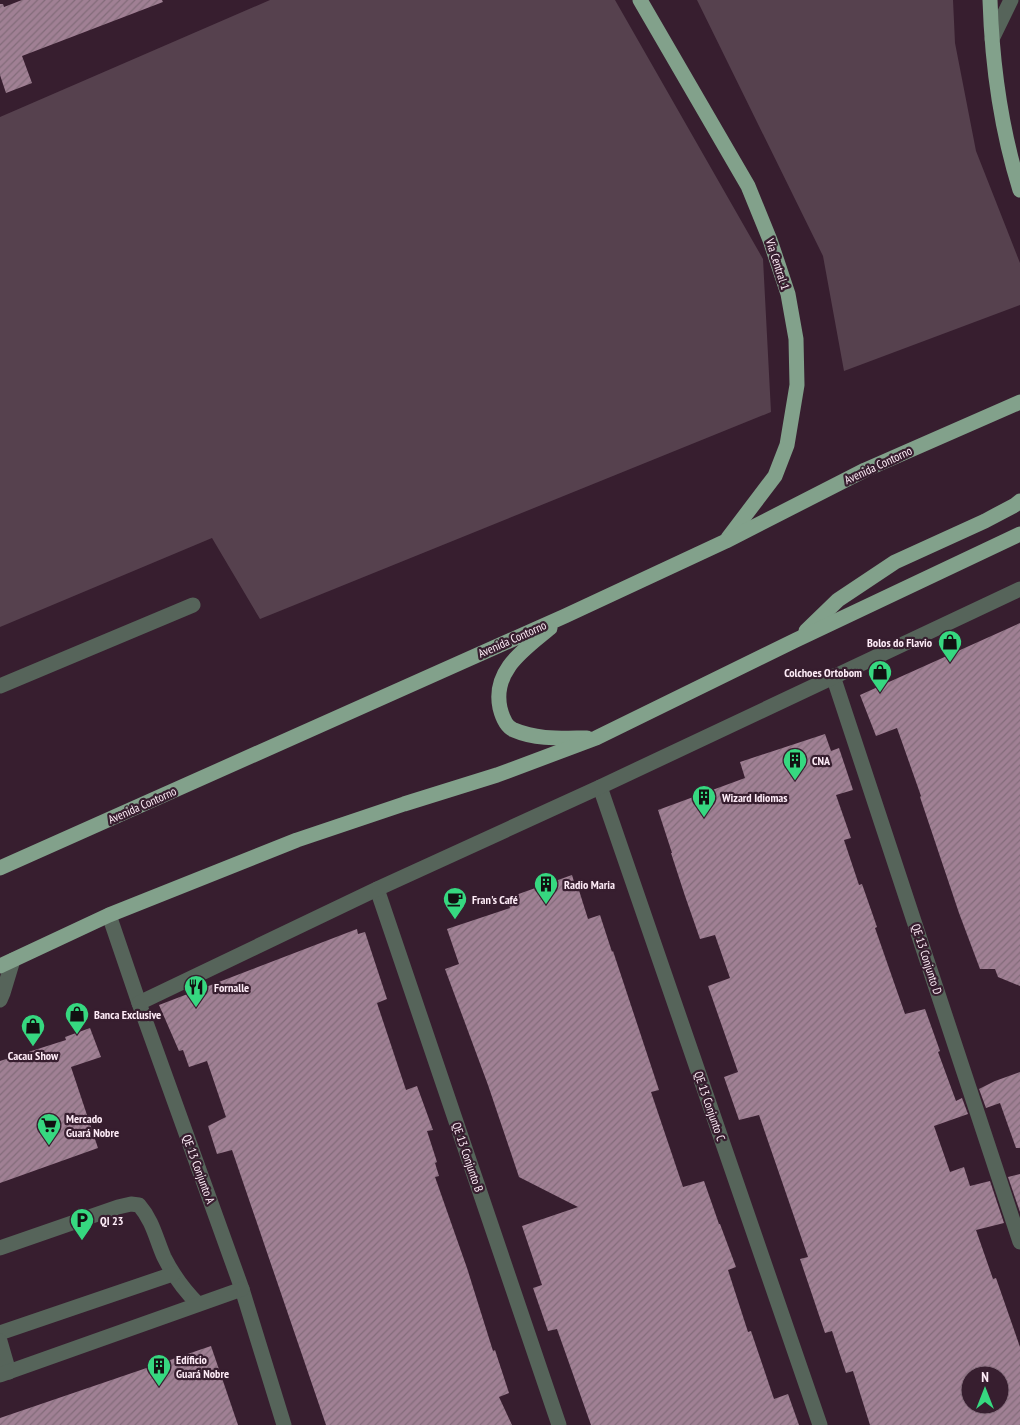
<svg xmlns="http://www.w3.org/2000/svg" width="1020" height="1425" font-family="'PT Sans Narrow',sans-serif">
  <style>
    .grass { fill: #56414e }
    .building { fill: url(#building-hatch); fill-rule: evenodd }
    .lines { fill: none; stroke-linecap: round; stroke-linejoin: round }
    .minor { stroke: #56645a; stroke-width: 15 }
    .major { stroke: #82a18b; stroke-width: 15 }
    .labels { text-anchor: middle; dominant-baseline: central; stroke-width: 4.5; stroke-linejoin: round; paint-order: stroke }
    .street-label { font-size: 12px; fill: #feecf7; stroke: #371e2f }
    .poi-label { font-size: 12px; font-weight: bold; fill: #feecf7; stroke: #371e2f; text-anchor: start }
  </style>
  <defs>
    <pattern id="building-hatch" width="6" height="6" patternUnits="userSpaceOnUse" patternTransform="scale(1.25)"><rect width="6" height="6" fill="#a08094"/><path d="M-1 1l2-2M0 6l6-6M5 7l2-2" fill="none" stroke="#836c7a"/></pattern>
  </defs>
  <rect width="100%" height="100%" fill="#371e2f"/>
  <!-- grass -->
  <g class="grass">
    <path d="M270 0H615L763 259 771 412 260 619 212 538 0 627V117Z"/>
    <path d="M697 0H953L955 43 976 151 1020 263V305L844 371 823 256Z"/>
  </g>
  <!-- building -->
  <g class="building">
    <path d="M22 0H162L163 2 22 56 32 83 6 93 0 75V4H3L4 7Z"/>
    <path d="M1020 623V986L998 977 995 969H980L959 913 920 797 921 796 897 728 876 736 860 695Z"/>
    <path d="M825 734 831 751 839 748 853 790 836 795 851 838 844 840 859 885 862 884 877 927 875 928 905 1014 925 1009 940 1051 938 1052 956 1101 962 1098 968 1114 934 1126 950 1172 964 1167 970 1186 990 1181 1004 1223 976 1230 993 1279 996 1278 1020 1347V1425H870L853 1371 846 1373 832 1331 825 1333 800 1259 808 1257 759 1115 739 1120 724 1077 738 1072 708 986 730 978 715 935 700 939 685 896 671 853H672L658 810 745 778 740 762ZM970 1375H1000V1405H970Z"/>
    <path d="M572 875 575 885 577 884 588 919 600 915 612 952 613 951 659 1090 651 1092 683 1187 704 1181 719 1224H720L736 1267 728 1270 748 1332 751 1331 774 1399 788 1394 799 1425H591L557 1329 548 1331 533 1288 542 1285 522 1226 578 1207 519 1177 488 1085 445 969 459 964 447 929 510 908 507 898Z"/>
    <path d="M357 929 358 934 365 932 387 999 377 1003 406 1090 417 1086 433 1130 427 1131 437 1162 435 1163 439 1176 435 1177 467 1268 493 1351 495 1350 509 1393 499 1397 512 1425H326L232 1150 217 1154 208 1126 226 1117 207 1061 189 1067 183 1050 179 1051 159 1005Z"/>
    <path d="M90 1028 101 1057 71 1067 98 1148 0 1183V1061L66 1040 65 1037Z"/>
    <path d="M1020 1072V1148H1016L1000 1103 986 1108 979 1089 995 1081Z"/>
    <path d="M1020 1174V1212L1008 1177Z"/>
    <path d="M211 1346 238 1425H0V1418Z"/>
  </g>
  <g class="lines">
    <!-- minor -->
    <g class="minor">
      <path d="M992 39 1011 0"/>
      <path d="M833 676 1020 1242"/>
      <path d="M0 686 193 605"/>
      <path d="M600 787 820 1425"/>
      <path d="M377 889 559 1425"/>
      <path d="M109 915 139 1003 242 1289 284 1425"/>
      <path d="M0 1000 3 993 13 960"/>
      <path d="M139 1003 377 889 600 787 1020 589"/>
      <path d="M0 1248 118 1207 131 1204 139 1205C153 1221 156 1239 164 1257 173 1275 184 1290 198 1304"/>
      <path d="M0 1333 173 1274"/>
      <path d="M0 1341 9 1372"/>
      <path d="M0 1375 242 1289"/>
    </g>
    <!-- major -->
    <g class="major">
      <path d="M640 0 748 186 770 240 788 294 796 339 797 385 787 445 775 476 728 538"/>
      <path d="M990 0C992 64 1001 129 1020 190"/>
      <path d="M550 628C525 649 492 670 500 708 502 716 506 727 514 730 537 740 563 738 587 738"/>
      <path d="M806 631 838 600 895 562 985 521 1015 505 1020 501"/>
      <path d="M0 868 565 616 726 541 865 470 1020 402"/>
      <path d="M0 966 109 915 297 840 404 804 497 775 596 738 796 640 1020 534"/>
    </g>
  </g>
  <!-- icons -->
  <defs>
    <g id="shop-pin" transform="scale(1.25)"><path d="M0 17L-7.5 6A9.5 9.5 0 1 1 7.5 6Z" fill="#36d880" stroke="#371e2f"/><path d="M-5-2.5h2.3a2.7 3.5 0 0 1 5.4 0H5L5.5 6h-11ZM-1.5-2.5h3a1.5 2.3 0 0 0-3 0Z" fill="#111"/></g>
    <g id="building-pin" transform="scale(1.25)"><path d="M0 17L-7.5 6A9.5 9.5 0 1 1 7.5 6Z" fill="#36d880" stroke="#371e2f"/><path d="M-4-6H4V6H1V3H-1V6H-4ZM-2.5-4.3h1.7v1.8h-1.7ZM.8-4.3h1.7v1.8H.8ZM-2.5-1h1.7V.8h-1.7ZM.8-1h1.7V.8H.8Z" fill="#111"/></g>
    <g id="cafe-pin" transform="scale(1.25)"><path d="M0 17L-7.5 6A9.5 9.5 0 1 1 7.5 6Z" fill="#36d880" stroke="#371e2f"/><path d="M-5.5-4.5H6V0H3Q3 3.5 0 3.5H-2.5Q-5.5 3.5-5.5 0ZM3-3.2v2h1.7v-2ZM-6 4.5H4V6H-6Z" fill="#111"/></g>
    <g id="restaurant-pin" transform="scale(1.25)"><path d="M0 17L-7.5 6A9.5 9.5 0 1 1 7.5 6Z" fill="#36d880" stroke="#371e2f"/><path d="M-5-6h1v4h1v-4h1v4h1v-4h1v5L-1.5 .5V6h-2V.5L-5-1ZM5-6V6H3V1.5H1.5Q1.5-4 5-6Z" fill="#111"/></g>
    <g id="supermarket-pin" transform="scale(1.25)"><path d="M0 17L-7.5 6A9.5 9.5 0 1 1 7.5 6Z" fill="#36d880" stroke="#371e2f"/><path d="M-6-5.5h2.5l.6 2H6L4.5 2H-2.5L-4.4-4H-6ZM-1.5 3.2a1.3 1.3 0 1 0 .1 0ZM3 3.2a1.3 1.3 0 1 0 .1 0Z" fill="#111"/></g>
    <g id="parking-pin" transform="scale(1.25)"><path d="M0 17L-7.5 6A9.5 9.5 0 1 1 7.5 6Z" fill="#36d880" stroke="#371e2f"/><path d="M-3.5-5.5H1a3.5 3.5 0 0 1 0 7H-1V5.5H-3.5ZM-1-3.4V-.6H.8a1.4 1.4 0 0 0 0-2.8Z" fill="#111"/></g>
  </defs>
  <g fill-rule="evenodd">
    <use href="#shop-pin" x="950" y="642"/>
    <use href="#shop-pin" x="880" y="672"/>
    <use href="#building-pin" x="795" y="760"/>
    <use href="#building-pin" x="704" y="797"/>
    <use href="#building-pin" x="546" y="884"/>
    <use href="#cafe-pin" x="455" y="899"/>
    <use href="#restaurant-pin" x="196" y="987"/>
    <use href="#shop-pin" x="77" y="1014"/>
    <use href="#shop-pin" x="33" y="1026"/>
    <use href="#supermarket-pin" x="49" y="1125"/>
    <use href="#parking-pin" x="82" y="1220"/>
    <use href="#building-pin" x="159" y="1366"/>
  </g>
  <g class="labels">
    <!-- street labels -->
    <g class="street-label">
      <text transform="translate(778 264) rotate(72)">Via Central 1</text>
      <text transform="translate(878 465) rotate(-25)">Avenida Contorno</text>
      <text transform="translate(512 639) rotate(-24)">Avenida Contorno</text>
      <text transform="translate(142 805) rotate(-24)">Avenida Contorno</text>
      <text transform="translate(927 959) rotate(72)">QE 13 Conjunto D</text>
      <text transform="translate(710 1106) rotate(71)">QE 13 Conjunto C</text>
      <text transform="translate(468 1157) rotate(71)">QE 13 Conjunto B</text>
      <text transform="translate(199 1169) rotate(70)">QE 13 Conjunto A</text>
    </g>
    <!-- poi labels -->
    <g class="poi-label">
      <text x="932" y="642" text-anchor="end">Bolos do Flavio</text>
      <text x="862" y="672" text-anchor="end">Colchoes Ortobom</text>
      <text x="812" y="760">CNA</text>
      <text x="722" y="797">Wizard Idiomas</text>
      <text x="564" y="884">Radio Maria</text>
      <text x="472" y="899">Fran's Café</text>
      <text x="214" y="987">Fornalle</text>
      <text x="94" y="1014">Banca Exclusive</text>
      <text x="33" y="1055" text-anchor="middle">Cacau Show</text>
      <text x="66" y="1118">Mercado<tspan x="66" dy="14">Guará Nobre</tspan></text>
      <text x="100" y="1220">QI 23</text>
      <text x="176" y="1359">Edíficio<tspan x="176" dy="14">Guará Nobre</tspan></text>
    </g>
  </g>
  <!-- north arrow -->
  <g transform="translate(985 1390)"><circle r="24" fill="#371e2f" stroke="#87707f"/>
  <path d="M0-4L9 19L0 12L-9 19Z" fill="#36d880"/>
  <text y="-8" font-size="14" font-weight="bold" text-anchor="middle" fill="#feecf7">N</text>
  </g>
</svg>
